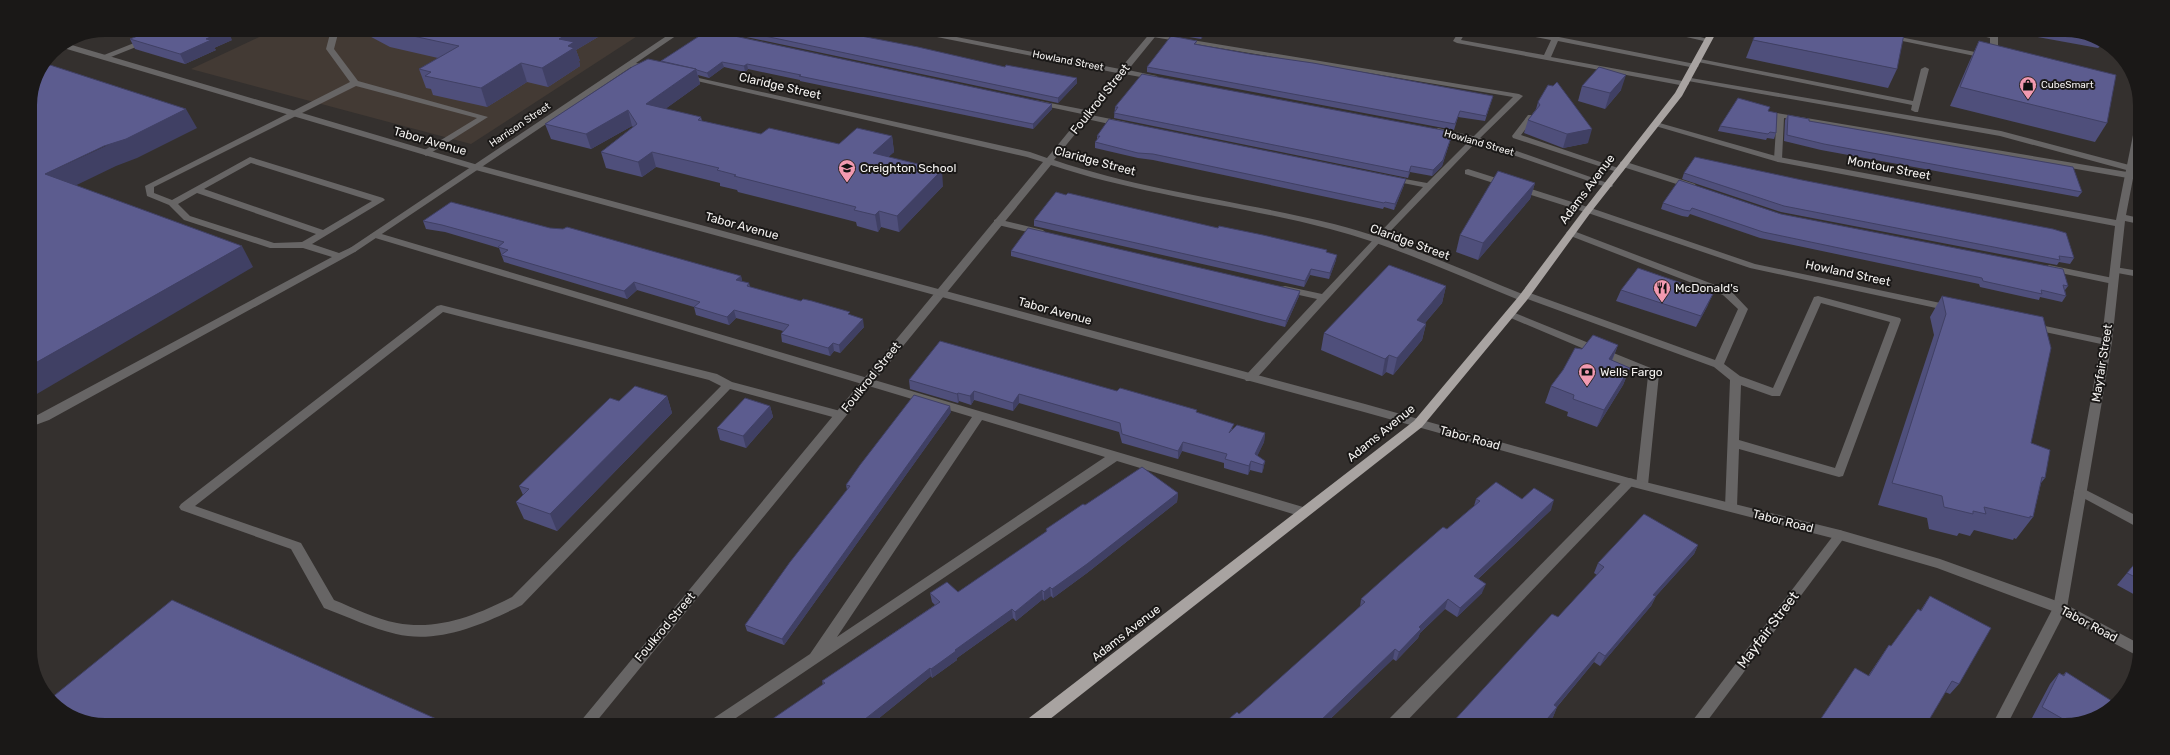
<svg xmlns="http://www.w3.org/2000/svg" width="2170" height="755" font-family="Rubik,sans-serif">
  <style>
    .built { fill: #433a34 }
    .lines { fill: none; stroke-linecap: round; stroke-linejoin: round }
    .service { fill: #676565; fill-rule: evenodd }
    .minor { fill: #676565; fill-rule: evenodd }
    .tertiary { fill: #676565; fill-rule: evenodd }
    .trunk { fill: #a8a3a1; fill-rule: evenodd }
    .wall { fill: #4f4f7b }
    .shaded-wall { fill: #404064 }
    .building { fill: #5c5c8f; stroke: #404064 }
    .labels { text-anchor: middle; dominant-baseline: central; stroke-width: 4; stroke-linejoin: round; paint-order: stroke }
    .far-street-label { font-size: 10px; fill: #f4f2f0; stroke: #1a1817 }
    .far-poi-label { font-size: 10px; fill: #f4f2f0; stroke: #1a1817; text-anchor: start }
    .street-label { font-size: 12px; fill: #f4f2f0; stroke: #1a1817 }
    .poi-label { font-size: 12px; fill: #f4f2f0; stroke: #1a1817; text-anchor: start }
    .near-street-label { font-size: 14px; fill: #f4f2f0; stroke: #1a1817 }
  </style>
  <rect width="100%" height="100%" fill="#34302e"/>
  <!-- built -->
  <path class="built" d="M274 30 645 31 471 144 191 69Z"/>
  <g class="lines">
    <!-- service -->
    <g class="service">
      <path d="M331 30H339L334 49 358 81 488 117 426 156 422 153 423 151 477 118 356 86 154 187V193L172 200 250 157 383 198 385 200 312 244 339 253 352 247 357 250 355 252 49 420 30 427V419L332 257 303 248H270L184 220 169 205 147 196 145 186 350 82 326 49ZM251 163 372 201 323 230 204 189ZM197 193 316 234 302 242 274 243 190 216 178 204Z"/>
      <path d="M695 31H712L724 35 720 37Z"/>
      <path d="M1150 33 1519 94 1523 96 1477 141 1379 243 1254 381H1246L1244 378 1246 375 1317 299 1281 291 1280 289 1281 287 1285 286 1322 294 1423 187 1388 180V176L1427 183 1513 97 1153 37 1149 35Z"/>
      <path d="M1458 33H1465L1461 40 1544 55 1551 40 1525 35 1524 33 1552 36 1553 33H1561L1559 37 1695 64 1699 66 1695 68 1558 41 1551 57 1688 82 1689 84 1685 86 1457 43 1453 41Z"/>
      <path d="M1669 33H1685L1712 40 1708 42Z"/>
      <path d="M1885 34 1990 55V38L1975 34H1989L1998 37V58L1994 60 1888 38 1884 36Z"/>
      <path d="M144 39 151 41 106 59 99 57Z"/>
      <path d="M1695 58 1913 101 1921 69 1925 67 1929 69 1918 112H1915L1911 110 1912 105 1698 62 1694 60Z"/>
      <path d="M1685 77 2001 131 2133 166 2134 168 2130 171 2000 136 1688 81 1684 79Z"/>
      <path d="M1035 100 1091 111V115L1126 122 1127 124 1123 127 1082 118V114L1035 104Z"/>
      <path d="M1777 113 2139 174V180L1784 118 1782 159 1778 162 1774 159Z"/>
      <path d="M1528 115H1531L1535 117 1521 135 1624 170 1620 173 1617 172 1513 138 1512 136Z"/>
      <path d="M1623 161 1695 184 1696 186 1692 189 1689 188 1620 166V162Z"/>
      <path d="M1468 169 1591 208 1593 210 1591 212H1585L1465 174V170Z"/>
      <path d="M997 219 1043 230 1045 232 1040 235 994 224V220Z"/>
      <path d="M1571 230 1731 291 1748 309 1724 364 1740 376 1773 388 1814 297 1818 296 1900 318 1901 320 1843 476 1839 477 1739 449 1737 507 1735 510H1727L1725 507 1730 380 1714 367 1522 297 1521 295 1522 293H1530L1715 360 1738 309 1723 295 1568 235 1566 233 1568 231ZM1821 303 1890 322 1835 468 1739 440 1741 385 1772 396H1780Z"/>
      <path d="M375 232 1303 507 1307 509 1309 512 1307 515 1303 517 1117 461 730 722H712L714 718 810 654 972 417 372 237 370 235ZM982 420 1105 457 837 637Z"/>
      <path d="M2049 265 2113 278 2118 281 2113 284 2046 270 2044 268Z"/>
      <path d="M2115 267 2139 271V277L2112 272 2110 270 2112 268Z"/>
      <path d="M441 305 717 374 732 382 844 412 846 415 840 419 730 389 522 605C484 624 439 644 396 634 371 628 348 617 324 608L291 549 181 510 179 507 181 504 437 306ZM443 312 709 380 721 386 512 597C477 615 438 631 397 623 375 619 354 608 334 600L301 543 195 506Z"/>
      <path d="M1510 311 1658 371 1659 374 1648 485 1646 488H1638L1636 485 1648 376 1506 316 1505 314 1506 312Z"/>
      <path d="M1629 478 1633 479 1635 482 1633 485 1404 724H1387L1389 719 1625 479Z"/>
      <path d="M2080 487 2137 516V527L2076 494 2074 491 2076 488Z"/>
      <path d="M2060 603 2065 604 2067 608 2007 725H1992L2055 604Z"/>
    </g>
    <!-- minor -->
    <g class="minor">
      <path d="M674 31H683L636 63 652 66V70L631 67 355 252H349L347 250Z"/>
      <path d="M918 32H931L1120 69 1151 32H1159L1128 70 1157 76V80L1124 74 1054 160C1145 191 1241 201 1334 224 1400 241 1463 270 1527 296L1528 298 1527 300H1519C1457 275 1395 246 1330 229 1238 205 1141 195 1051 165L596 722H580L1043 162 1027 157 684 78 680 76 681 74 1030 152 1047 158 1117 73 922 34Z"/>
      <path d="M2137 115H2140V142L2126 215 2139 218V224L2125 221 2112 342 2067 608 2065 612 2060 613 2055 612 2053 608 2101 344 2031 329 2026 326 2031 323 2102 338 2115 226 1778 162 1652 125 1656 122 1779 157 2116 220Z"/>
      <path d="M1438 128 1477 137 1613 185 1612 187H1606L1472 141 1435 133 1434 131Z"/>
      <path d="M1588 207 1755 264 1950 305 1955 308 1950 311 1750 268 1585 212 1583 210Z"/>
      <path d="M1840 530 1844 532 1846 535 1844 538 1705 724H1690L1836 532Z"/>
    </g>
    <!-- tertiary -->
    <path class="tertiary" d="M65 43 478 165 1365 404 1629 478 1840 530 1940 559 2065 604 2136 642V655L2055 612 1937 568 1840 540 1629 486 1364 412 472 169 60 47Z"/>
    <!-- trunk -->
    <path class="trunk" d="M1708 33H1716L1682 96 1591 212 1527 300 1422 427 1045 723H1027L1029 718 1414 421 1519 296 1585 208 1675 93Z"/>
  </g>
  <!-- wall -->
  <g class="wall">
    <path d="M358 30 608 31 576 50 580 61H579L580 66 548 87 527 82 487 107 433 95 431 89 426 88 419 69 438 58 390 47Z"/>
    <path d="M707 31 1052 109 1033 129 800 81V80L748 69 745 72 724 67 709 78 698 75 700 84 665 109 701 117 702 121 761 134 839 144 892 136 894 152 888 157 943 186 899 232 881 227 878 232 857 226 856 222 738 192 737 190 720 186V183L656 167 642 177 606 168 601 152 633 127 632 126 591 149 551 139 545 124 661 61Z"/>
    <path d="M718 31H835L1077 83 1058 103Z"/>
    <path d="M1177 32H1206L1201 39 1177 35Z"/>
    <path d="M2021 34H2089L2103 44 2098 48Z"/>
    <path d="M130 39 232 40 214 48 216 50 185 64 135 49Z"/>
    <path d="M1753 40 1897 69 1888 88 1746 58Z"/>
    <path d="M1197 41 1196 44 1250 54 1493 96 1485 121 1458 117 1454 130 1147 72V67Z"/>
    <path d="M1979 41 2107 123 2095 142 1950 106 1970 60Z"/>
    <path d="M1582 86 1621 90 1605 109 1578 101Z"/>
    <path d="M1538 102 1588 143 1563 148 1524 133 1528 120 1536 109Z"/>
    <path d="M1115 107 1453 132 1442 166 1432 176 1410 172 1408 178 1114 118Z"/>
    <path d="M1768 112 1776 133 1774 139 1767 138 1766 140 1718 131 1720 126Z"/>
    <path d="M1788 115 1809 121 2082 192 2078 197 1821 150 1784 141 1785 120Z"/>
    <path d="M1097 136 1404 185 1394 210 1384 207 1383 209 1153 160 1138 158 1095 148V142L1097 140Z"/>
    <path d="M1684 173 2074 258 2070 264 2059 262 2057 265 1781 212 1682 179Z"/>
    <path d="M1535 183 1530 199 1478 260 1456 252 1460 235Z"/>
    <path d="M1663 203 1781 214 2068 286 2065 290 2066 296 2062 302 2040 297 2039 300 1980 287 1979 284 1760 238 1690 214 1688 217 1682 216 1661 209Z"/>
    <path d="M1034 220 1218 228 1327 250 1326 252 1336 260 1329 279 1310 275 1304 287 1034 226Z"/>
    <path d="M423 221 550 228 741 276 742 282 749 283 750 287 850 315 864 327 840 353 834 351 830 356 782 342 781 334 783 331 736 318 729 325 696 315 694 307 637 290 627 299 504 262 499 248 445 232 426 229Z"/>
    <path d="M1011 251 1300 291 1299 296 1285 327 1011 256Z"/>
    <path d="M1446 286 1442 303 1425 323 1426 324 1422 340 1393 375 1386 372 1382 376 1321 350 1324 333Z"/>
    <path d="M1621 290 1708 305 1696 327 1616 301Z"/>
    <path d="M1942 296 2045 478 2041 483 2033 517 2016 539 2014 538 2013 540 1974 530 1970 536 1959 533 1957 536 1929 529 1927 518 1878 505 1934 335 1930 317Z"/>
    <path d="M1618 345 1612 361 1630 368 1623 385 1597 427 1567 416 1568 412 1545 403 1551 386 1582 349Z"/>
    <path d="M909 380 1117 391 1197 412 1233 429 1265 433 1264 442 1257 456 1265 461 1263 470 1262 473 1250 470 1248 475 1224 468V463L1182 451 1178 459 1122 443 1119 432 1019 403 1013 411 974 400 971 405 959 401 958 403 910 389Z"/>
    <path d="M667 396 672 413 557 531 524 519 516 502 523 495 519 486 619 401Z"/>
    <path d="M770 406 773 417 746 448 720 440 717 428Z"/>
    <path d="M951 412 784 645 747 631 745 625 847 490 846 485Z"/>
    <path d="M1178 493 1177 502 1087 573 1053 598 1051 596 1044 601 1043 599 1016 621 1013 618 957 658V660L932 678 931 676 873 723 768 722 823 685 822 681 935 605 932 602 930 593 958 592 1046 532V529L1085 505Z"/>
    <path d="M1476 499H1522L1551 510 1478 579 1482 593 1457 617 1445 609 1420 633 1418 638 1396 661 1393 659 1325 724 1224 723 1239 714 1252 703 1360 607 1361 599 1447 529 1474 506Z"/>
    <path d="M1698 545 1694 554 1656 596 1651 606 1600 666 1594 662 1557 707 1553 717 1547 724H1451L1558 617 1597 575 1594 573 1598 563Z"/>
    <path d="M2137 561V596L2117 585Z"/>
    <path d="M1930 596 1959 684 1950 694 1945 692 1926 725H1817L1855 668 1868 676 1889 645 1891 646 1920 611Z"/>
    <path d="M2066 672 2110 710 2065 725H2044L2032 718 2050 684 2059 673 2063 675Z"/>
  </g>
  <!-- shaded-wall -->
  <g class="shaded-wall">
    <path d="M226 30H228L232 40 214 48 216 50 185 64 180 54 206 39Z"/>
    <path d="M573 31H608L576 50 580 61H579L580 66 548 87 542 68 559 39Z"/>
    <path d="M1202 32H1206L1201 39V34Z"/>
    <path d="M2101 43 2103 44 2098 48Z"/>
    <path d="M722 62 724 67 709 78 707 73Z"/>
    <path d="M521 63 527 82 487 107 481 88Z"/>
    <path d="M747 64 748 69 745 72 744 66Z"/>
    <path d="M696 69 700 84 650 120 646 104Z"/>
    <path d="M1626 75 1621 90 1605 109 1610 93Z"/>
    <path d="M1077 78V83L1058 103V98Z"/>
    <path d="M1052 104V109L1033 129V124Z"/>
    <path d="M186 109 197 128 137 158 116 166 58 194 45 174Z"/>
    <path d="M628 110 632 126 591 149 586 134Z"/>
    <path d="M1592 129 1588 143 1563 148 1567 134Z"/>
    <path d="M1453 132 1442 166 1432 176 1433 170Z"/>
    <path d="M892 136 894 152 875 169 873 153Z"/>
    <path d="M652 152 656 167 642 177 638 162Z"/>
    <path d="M1411 166 1410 172 1408 178 1409 172Z"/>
    <path d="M942 170 943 186 899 232 897 216Z"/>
    <path d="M1406 179 1404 185 1394 210 1395 204Z"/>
    <path d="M1535 183 1530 199 1478 260 1483 243Z"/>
    <path d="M879 211 881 227 878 232 875 215Z"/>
    <path d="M242 246 253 267 30 398V366Z"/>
    <path d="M1337 255 1336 260 1329 279 1330 273Z"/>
    <path d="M1311 269 1310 275 1304 287 1305 281Z"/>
    <path d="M741 276 743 284 736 280Z"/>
    <path d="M634 282 637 290 627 299 624 291Z"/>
    <path d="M1446 286 1442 303 1413 337 1417 320Z"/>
    <path d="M1300 291 1299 296 1285 327 1286 321Z"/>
    <path d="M1713 294 1708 305 1696 327 1701 316Z"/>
    <path d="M734 310 736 318 729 325 727 317Z"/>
    <path d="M863 319 864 327 840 353 839 345Z"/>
    <path d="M1426 324 1422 340 1393 375 1397 358Z"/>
    <path d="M833 343 834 351 830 356 828 348Z"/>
    <path d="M1618 345 1611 362 1609 359Z"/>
    <path d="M1389 355 1386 372 1382 376 1385 359Z"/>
    <path d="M1630 368 1623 385 1597 427 1604 410Z"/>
    <path d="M974 391V400L971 405 970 396Z"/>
    <path d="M958 393 959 401 958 403 957 394Z"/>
    <path d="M1019 394V403L1013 411V403Z"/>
    <path d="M667 396 672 413 557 531 550 514Z"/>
    <path d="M770 406 773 417 746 448 743 436Z"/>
    <path d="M950 406 951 412 784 645 782 639Z"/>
    <path d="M1265 433 1264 442 1254 463 1255 454Z"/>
    <path d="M1183 442 1182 451 1178 459V451Z"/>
    <path d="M1251 461 1250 470 1248 475 1249 466Z"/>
    <path d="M1265 461 1263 470 1262 473 1263 465Z"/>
    <path d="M1178 493 1177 502 1087 573 1053 598 1052 589Z"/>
    <path d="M1554 500 1551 510 1471 585 1474 576Z"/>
    <path d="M1698 545 1694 554 1648 605 1653 595Z"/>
    <path d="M1486 584 1482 593 1457 617 1460 608Z"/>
    <path d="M1050 587 1051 596 1044 601V592Z"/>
    <path d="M1042 590 1043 599 1016 621 1015 612Z"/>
    <path d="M1656 596 1651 606 1600 666 1605 656Z"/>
    <path d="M1448 599 1445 609 1420 633 1418 638 1396 661 1399 652 1419 627Z"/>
    <path d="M1012 609 1013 618 957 658V660L932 678 931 669 955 650Z"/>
    <path d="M1395 649 1393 659 1325 724H1317Z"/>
    <path d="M1599 652 1594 662 1550 715 1554 705Z"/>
    <path d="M930 668 931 676 873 723H860Z"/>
    <path d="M1557 707 1553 717 1547 724H1543Z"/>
  </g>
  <!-- building -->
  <g class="building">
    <path d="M153 30H176L178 31 180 30H226L206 39 211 40 180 54 130 39Z"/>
    <path d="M390 31H573L559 39 574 42 568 46 574 48 542 68 521 63 481 88 425 76 431 72 419 69 459 46Z"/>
    <path d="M707 31H711L1052 104 1033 124 799 76 801 75 747 64 744 66 722 62 707 73 697 70 696 69 661 61Z"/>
    <path d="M741 31H835L918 47 1005 67 1006 65 1077 78 1058 98Z"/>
    <path d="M1188 32H1202L1201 34Z"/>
    <path d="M1756 33 1904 34 1897 69 1753 40Z"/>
    <path d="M1171 36 1197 41 1194 44 1250 54 1313 63 1493 96 1486 116 1460 111 1455 124 1147 67Z"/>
    <path d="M1979 41 2116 75 2107 123 1960 87Z"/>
    <path d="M648 59 696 69 646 104 701 117 698 120 761 134 769 128 839 144 857 128 892 136 873 153 942 170 897 216 879 211 875 215 854 210 856 207 734 176 736 175 717 170 719 168 652 152 638 162 601 152 637 124 628 110 586 134 545 124 632 67Z"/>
    <path d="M47 64 186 109 126 139 104 146 45 174 242 246 30 366V100Z"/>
    <path d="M1599 67 1626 75 1610 93 1582 86Z"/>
    <path d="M1142 74 1453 132 1443 160 1433 170 1411 166 1409 172 1114 113 1118 107H1115Z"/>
    <path d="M1557 82 1592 129 1567 134 1528 120 1540 105 1538 102 1548 85 1553 86Z"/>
    <path d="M1738 98 1770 107 1768 111 1777 113 1776 133 1770 132 1768 134 1720 126Z"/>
    <path d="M1788 115 1809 119V121L2073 167 2082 192 1824 144 1787 135Z"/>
    <path d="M1109 119 1406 179 1395 204 1385 202 1384 203 1153 154 1138 153 1095 142 1100 136H1097Z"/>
    <path d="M1695 157 1802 180 2053 229 2066 233 2074 258 2059 256 2060 260 1784 206 1684 173Z"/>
    <path d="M1498 171 1535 183 1483 243 1460 235Z"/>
    <path d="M1679 180 1781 214 2063 269 2068 286 2063 285 2066 296 2041 290 2042 294 1983 281 1982 278 1763 232 1692 208 1690 211 1684 210 1663 203Z"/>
    <path d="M1056 192 1066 195 1068 193 1218 228 1219 226 1263 235 1327 250 1326 252 1337 255 1330 273 1311 269 1305 281 1034 220Z"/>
    <path d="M451 202 550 228 563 229 567 227 741 276 736 280 749 283 747 286 801 301 803 299 812 301 850 312 848 314 863 319 839 345 833 343 828 348 781 334 789 325 734 310 727 317 694 307 700 302 634 282 624 291 501 255 508 250 498 247 504 242 442 225 423 221Z"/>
    <path d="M1028 228 1300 291 1286 321 1011 251Z"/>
    <path d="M1389 265 1446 286 1417 320 1426 324 1397 358 1389 355 1385 359 1324 333Z"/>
    <path d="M1638 268 1713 294 1701 316 1621 290Z"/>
    <path d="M1942 296 2043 317 2051 348 2031 443 2050 450 2045 478 2042 477 2033 517 2030 516V518L1984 507 1986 514 1973 511V514L1944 507 1942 496 1892 483 1946 314Z"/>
    <path d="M1593 335 1618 345 1609 359 1630 368 1604 410 1573 399 1574 395 1551 386 1563 370 1575 348 1582 349Z"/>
    <path d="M940 341 1117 391 1120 388 1197 410 1196 412 1234 424 1229 433 1237 425 1265 433 1255 454 1265 461 1263 465 1251 461 1249 466 1225 459 1227 454 1183 442 1178 451 1122 434 1120 423 1019 394 1013 403 974 391 970 396 958 393 957 394 909 380Z"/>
    <path d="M635 386 667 396 550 514 516 502 529 489 519 486 610 398 619 401Z"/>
    <path d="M914 395 950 406 782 639 745 625 790 562 850 486 846 485 860 465Z"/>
    <path d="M745 398 770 406 743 436 717 428Z"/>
    <path d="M1142 467 1178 493 1087 564 1052 589 1050 587 1044 592 1042 590 1015 612 1012 609 955 650 956 651 931 669 930 668 860 723 768 722 825 683 822 681 940 602 930 593 947 582 958 592 1047 531 1046 529 1083 504 1085 505Z"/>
    <path d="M1496 482 1522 499 1534 488 1554 500 1474 576 1486 584 1460 608 1448 599 1419 627 1421 629 1399 652 1395 649 1317 724 1224 723 1237 712 1239 714 1252 703 1365 602 1361 599 1398 566 1443 527 1447 529 1480 501 1476 499Z"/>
    <path d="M1644 514 1698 545 1653 595 1656 596 1605 656 1599 652 1554 705 1557 707 1543 724H1451L1552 614 1558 617 1604 567 1598 563Z"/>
    <path d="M2137 561V578L2127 573Z"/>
    <path d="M1930 596 1991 628 1959 684 1952 681 1926 725H1827L1820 720 1855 668 1869 676 1889 645 1891 646 1918 609 1921 611Z"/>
    <path d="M172 600 443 722 81 721 50 699Z"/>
    <path d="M2066 672 2115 703 2110 710 2070 723 2042 707 2059 673 2064 676Z"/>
  </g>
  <!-- icons -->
  <defs>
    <g id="shop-pin" transform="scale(0.9)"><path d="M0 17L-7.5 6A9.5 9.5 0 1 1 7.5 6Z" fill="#f29ab0" stroke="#1a1817"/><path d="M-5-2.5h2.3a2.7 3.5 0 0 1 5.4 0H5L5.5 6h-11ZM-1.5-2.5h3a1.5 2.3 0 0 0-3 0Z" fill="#111"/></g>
    <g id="school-pin" transform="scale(0.9)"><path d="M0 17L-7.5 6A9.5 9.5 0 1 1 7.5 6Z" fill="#f29ab0" stroke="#1a1817"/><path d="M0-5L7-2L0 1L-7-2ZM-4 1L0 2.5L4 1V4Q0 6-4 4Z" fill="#111"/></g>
    <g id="restaurant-pin" transform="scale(0.9)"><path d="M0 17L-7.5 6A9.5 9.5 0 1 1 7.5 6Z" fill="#f29ab0" stroke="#1a1817"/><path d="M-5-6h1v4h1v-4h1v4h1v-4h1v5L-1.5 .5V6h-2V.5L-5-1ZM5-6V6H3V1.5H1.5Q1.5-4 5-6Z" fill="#111"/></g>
    <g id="bank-pin" transform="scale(0.9)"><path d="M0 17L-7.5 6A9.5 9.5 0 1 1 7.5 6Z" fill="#f29ab0" stroke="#1a1817"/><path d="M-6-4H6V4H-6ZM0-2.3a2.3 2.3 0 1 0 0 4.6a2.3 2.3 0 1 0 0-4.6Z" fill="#111"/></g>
  </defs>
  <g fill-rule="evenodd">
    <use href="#shop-pin" x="2028" y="85"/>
    <use href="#school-pin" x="847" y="168"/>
    <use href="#restaurant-pin" x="1662" y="288"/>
    <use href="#bank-pin" x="1587" y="372"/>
  </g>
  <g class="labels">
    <!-- far-street labels -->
    <g class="far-street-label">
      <text transform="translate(1068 61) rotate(11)">Howland Street</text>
      <text transform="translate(520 125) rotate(-34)">Harrison Street</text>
      <text transform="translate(1479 143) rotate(16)">Howland Street</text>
    </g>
    <!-- far-poi labels -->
    <g class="far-poi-label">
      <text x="2041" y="85">CubeSmart</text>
    </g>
    <!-- street labels -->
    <g class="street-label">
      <text transform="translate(780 86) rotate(13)">Claridge Street</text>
      <text transform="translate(1100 99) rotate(-51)">Foulkrod Street</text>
      <text transform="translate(430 141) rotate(16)">Tabor Avenue</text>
      <text transform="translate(1095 161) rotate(15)">Claridge Street</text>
      <text transform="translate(1889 168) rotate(11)">Montour Street</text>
      <text transform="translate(1587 189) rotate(-53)">Adams Avenue</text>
      <text transform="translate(742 226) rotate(15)">Tabor Avenue</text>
      <text transform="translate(1410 242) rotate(20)">Claridge Street</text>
      <text transform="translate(1848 273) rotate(12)">Howland Street</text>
      <text transform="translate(1055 311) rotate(15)">Tabor Avenue</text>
      <text transform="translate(2102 363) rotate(-81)">Mayfair Street</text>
      <text transform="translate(871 377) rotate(-51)">Foulkrod Street</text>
      <text transform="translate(1381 433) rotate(-39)">Adams Avenue</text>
      <text transform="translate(1470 438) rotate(15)">Tabor Road</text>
      <text transform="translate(1783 521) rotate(14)">Tabor Road</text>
      <text transform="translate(2089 624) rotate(28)">Tabor Road</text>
      <text transform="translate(665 627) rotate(-50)">Foulkrod Street</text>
      <text transform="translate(1126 633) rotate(-38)">Adams Avenue</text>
    </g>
    <!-- poi labels -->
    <g class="poi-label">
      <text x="860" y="168">Creighton School</text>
      <text x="1675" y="288">McDonald's</text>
      <text x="1600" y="372">Wells Fargo</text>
    </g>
    <!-- near-street labels -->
    <g class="near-street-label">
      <text transform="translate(1768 630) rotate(-53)">Mayfair Street</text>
    </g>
  </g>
  <!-- crop -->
  <path d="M0 0H2170V755H0ZM105 37H2065A68 68 0 0 1 2133 105V650A68 68 0 0 1 2065 718H105A68 68 0 0 1 37 650V105A68 68 0 0 1 105 37Z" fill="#1a1817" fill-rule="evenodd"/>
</svg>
